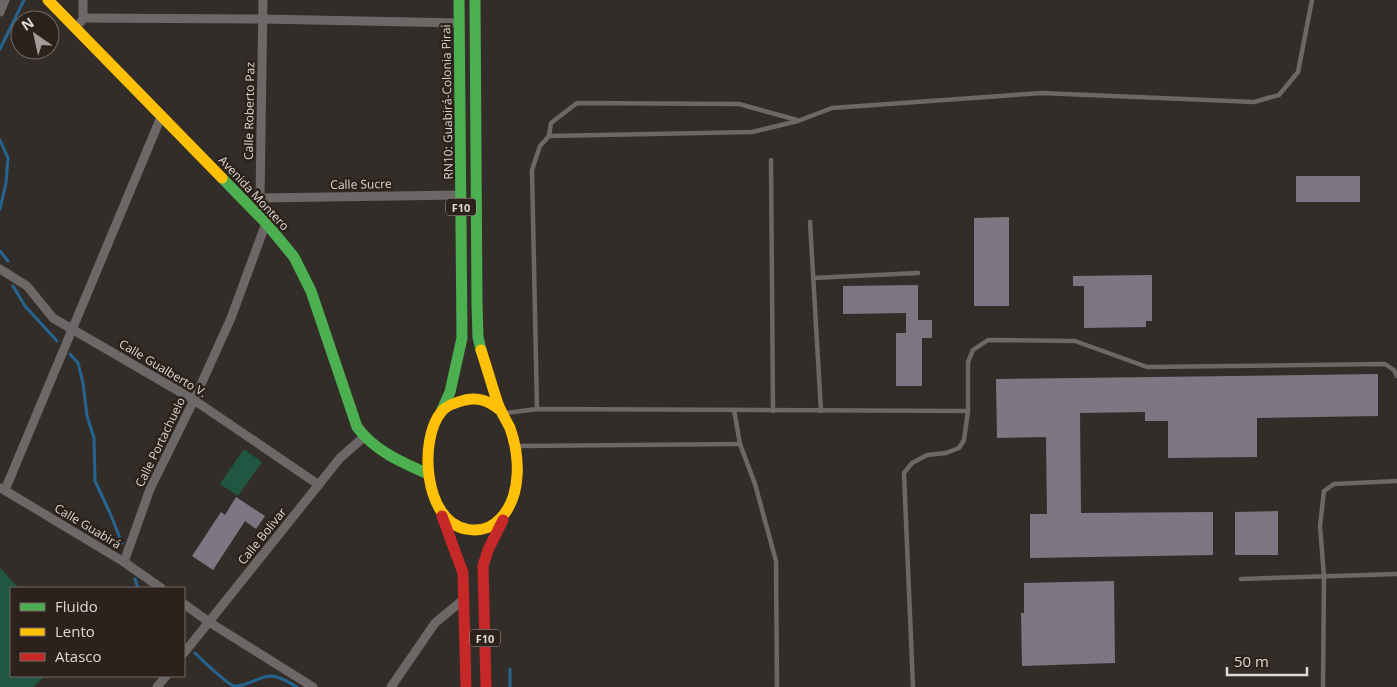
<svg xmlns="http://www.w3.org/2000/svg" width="1397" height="687" font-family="'Open Sans',sans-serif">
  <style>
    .green { fill: #215742 }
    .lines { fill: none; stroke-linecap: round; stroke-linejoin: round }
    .stream { stroke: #256590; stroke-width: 3 }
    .building { fill: #7e7682 }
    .lane { stroke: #6c6868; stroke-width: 4.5 }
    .street { stroke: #6c6868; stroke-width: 9 }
    .fast { stroke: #4caf50; stroke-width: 11 }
    .slow { stroke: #ffc107; stroke-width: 11 }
    .jam { stroke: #c62828; stroke-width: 11 }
    .labels { text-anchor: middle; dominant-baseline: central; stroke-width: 5; stroke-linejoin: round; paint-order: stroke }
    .shield { fill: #2c221b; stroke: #a9a19c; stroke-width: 1 }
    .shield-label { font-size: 11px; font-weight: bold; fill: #dfd8d4 }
    .street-label { font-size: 12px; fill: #dfd8d4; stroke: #2c221b }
  </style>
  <rect width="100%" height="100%" fill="#332d29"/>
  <!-- green -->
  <g class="green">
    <path d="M244 449 262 462 238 496 220 484Z"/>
    <path d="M0 568 19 588H11V676H45L33 687H0Z"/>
  </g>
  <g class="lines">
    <!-- stream -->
    <g class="stream">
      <path d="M0 49 24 0"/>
      <path d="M0 140 8 158 6 183 0 209"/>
      <path d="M0 251 8 261"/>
      <path d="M13 286 25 306 57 341"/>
      <path d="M70 354 78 363 83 383 87 416 94 438 95 481 110 513 122 543"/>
      <path d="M135 579 138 588"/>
      <path d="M195 653C202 660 227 684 234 686 248 687 258 676 271 676 280 676 290 683 297 687"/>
      <path d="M510 687V669"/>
    </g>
  </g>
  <!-- building -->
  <g class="building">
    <rect x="1296" y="176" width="64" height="26"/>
    <path d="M1009 217V306H974V218Z"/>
    <path d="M1152 275V321H1146V327L1084 328V286H1073V276Z"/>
    <path d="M918 285V320H932V338H922V386H896V333H906V313L843 314V286Z"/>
    <path d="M1378 374V416L1257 418V457L1168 458V421H1145V412L1080 413 1081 513 1213 512V555L1030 558V514H1047L1046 437 997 438 996 379Z"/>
    <path d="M236 497 265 516 256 529 245 521 213 570 192 556 221 512 225 515Z"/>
    <path d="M1278 511V555H1235V512Z"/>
    <path d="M1114 581 1115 663 1022 666 1021 613H1024V583Z"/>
  </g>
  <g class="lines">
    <!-- lane -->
    <g class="lane">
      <path d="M549 136 551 123 577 103 739 104 797 120"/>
      <path d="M771 160 773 411"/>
      <path d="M810 222 821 411"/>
      <path d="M813 278 918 273"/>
      <path d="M537 409 532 170 540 146 549 136 752 132 798 121 832 108 1042 93 1254 102 1279 95 1298 72 1312 0"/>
      <path d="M734 410 740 444 755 484 776 561 777 687"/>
      <path d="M506 413 537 409 968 411"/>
      <path d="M519 446 740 444"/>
      <path d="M1241 579 1397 574"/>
      <path d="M913 687 904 473 912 463 927 455 946 453 959 448 964 440 968 411V362L973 350 988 340 1075 341 1147 367 1385 364 1394 370 1397 376"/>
      <path d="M1323 687 1324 577 1320 526 1324 491 1334 484 1397 481"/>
    </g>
    <!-- street -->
    <g class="street">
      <path d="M0 12 5 0"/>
      <path d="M83 18 263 19 460 23"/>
      <path d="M81 22 83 18V0"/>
      <path d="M260 198 461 195"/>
      <path d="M0 269 27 286 53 318 194 400 319 485"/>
      <path d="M1 488 124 562 161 588"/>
      <path d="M5 490 161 117"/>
      <path d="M124 562 150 489 194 400 231 318 266 223 260 198 263 0"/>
      <path d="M184 604 209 622 313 687"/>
      <path d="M184 653 340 458 364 437"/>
      <path d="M157 687 166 676"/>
      <path d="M391 687 435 623 464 599"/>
    </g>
    <!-- fast -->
    <g class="fast">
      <path d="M475 0 477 305 478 337 481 350"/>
      <path d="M222 178 266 223 294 257 311 291 357 427C375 451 401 462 428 474"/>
      <path d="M442 410 450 392 462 338 459 0"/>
    </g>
    <!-- slow -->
    <g class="slow">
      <path d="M48 0 222 178"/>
      <path d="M481 350C487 368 492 386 498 404 501 412 506 420 510 428 520 456 522 495 501 518 492 528 479 532 466 529 424 521 418 439 442 411 447 405 457 402 465 400 479 397 489 401 500 410"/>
    </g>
    <!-- jam -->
    <g class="jam">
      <path d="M442 516 463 573 466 687"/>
      <path d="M486 687 483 566 488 550 503 520"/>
    </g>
  </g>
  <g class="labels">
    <!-- shield labels -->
    <g class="shield">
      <rect x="446" y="198.5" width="30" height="17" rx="4"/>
      <rect x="470" y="629.5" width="30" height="17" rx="4"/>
    </g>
    <g class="shield-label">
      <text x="461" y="207">F10</text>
      <text x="485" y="638">F10</text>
    </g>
    <!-- street labels -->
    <g class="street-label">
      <text transform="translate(447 102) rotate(-91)">RN10: Guabirá-Colonia Pirai</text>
      <text transform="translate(249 111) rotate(-89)">Calle Roberto Paz</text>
      <text transform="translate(361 184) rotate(-1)">Calle Sucre</text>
      <text transform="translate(254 193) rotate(47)">Avenida Montero</text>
      <text transform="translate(163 368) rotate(31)">Calle Gualberto V.</text>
      <text transform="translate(160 442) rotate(-64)">Calle Portachuelo</text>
      <text transform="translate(88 526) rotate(31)">Calle Guabirá</text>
      <text transform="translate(262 536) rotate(-51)">Calle Bolivar</text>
    </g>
  </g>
  <!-- legend -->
  <rect x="10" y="587" width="175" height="90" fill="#2c221b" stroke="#746b65"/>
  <rect x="20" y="603" width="25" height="8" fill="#4caf50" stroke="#746b65"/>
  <text x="55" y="612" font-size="15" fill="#dfd8d4">Fluido</text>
  <rect x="20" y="628" width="25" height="8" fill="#ffc107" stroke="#746b65"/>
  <text x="55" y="637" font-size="15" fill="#dfd8d4">Lento</text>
  <rect x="20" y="653" width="25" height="8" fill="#c62828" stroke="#746b65"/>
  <text x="55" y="662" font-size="15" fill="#dfd8d4">Atasco</text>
  <!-- north arrow -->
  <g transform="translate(35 35) rotate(326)"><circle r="24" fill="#2c221b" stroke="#746b65"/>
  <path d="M0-4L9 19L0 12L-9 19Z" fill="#a39c98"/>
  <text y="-8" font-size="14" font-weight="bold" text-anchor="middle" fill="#dfd8d4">N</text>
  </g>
  <!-- scale -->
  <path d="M1227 667v8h80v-8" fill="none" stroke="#dfd8d4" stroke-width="2.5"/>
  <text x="1234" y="667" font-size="15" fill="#dfd8d4" stroke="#2c221b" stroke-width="4" paint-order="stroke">50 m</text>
</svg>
